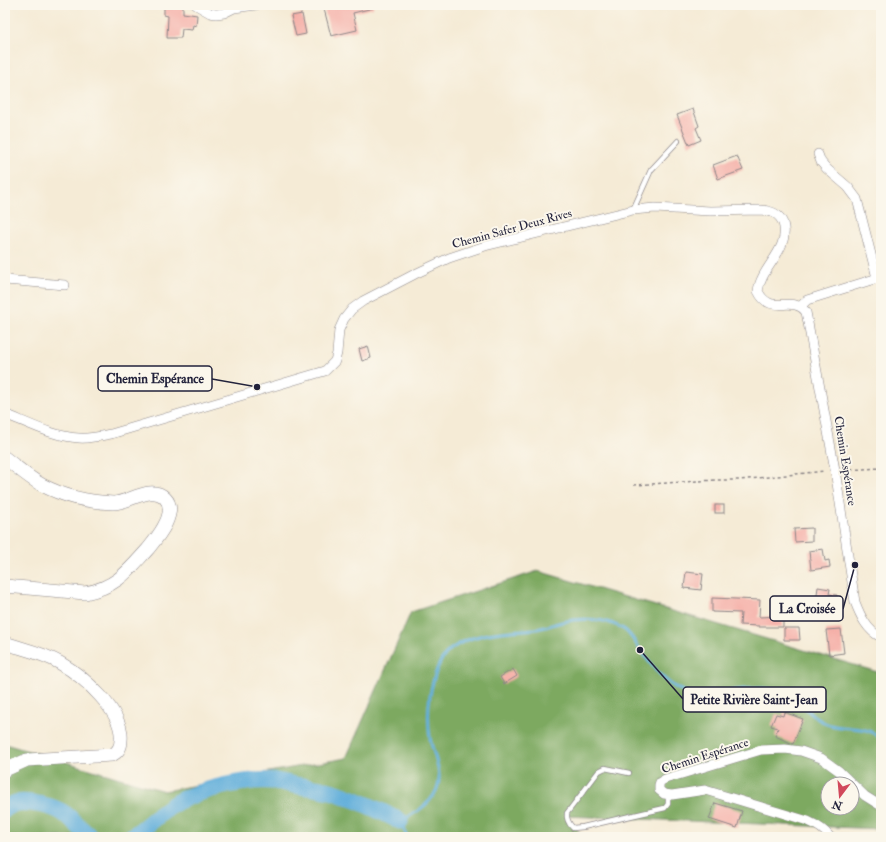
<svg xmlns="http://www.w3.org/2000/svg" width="886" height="842" font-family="'IM FELL Double Pica',serif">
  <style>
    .forest { fill: #7da961; stroke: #50664e; fill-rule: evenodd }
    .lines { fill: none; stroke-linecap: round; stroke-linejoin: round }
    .stream { stroke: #60aeda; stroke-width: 3 }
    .river { stroke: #60aeda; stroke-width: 17 }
    .building { fill: #f5ada6 }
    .lane-casing { stroke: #8c8688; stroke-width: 6 }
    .street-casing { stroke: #8c8688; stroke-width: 10 }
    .secondary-casing { stroke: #8c8688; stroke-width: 14 }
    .path { stroke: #8c8688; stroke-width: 1.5; stroke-dasharray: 3 3; stroke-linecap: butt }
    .lane { stroke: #fff; stroke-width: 4.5 }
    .street { stroke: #fff; stroke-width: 9 }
    .secondary { stroke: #fff; stroke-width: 13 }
    .labels { text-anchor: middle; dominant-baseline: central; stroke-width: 4; stroke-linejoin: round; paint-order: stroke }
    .street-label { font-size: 12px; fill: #22223b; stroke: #fbf7ec }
    .leader { fill: none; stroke: #22223b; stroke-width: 1.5 }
    .callout-dot { fill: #22223b; stroke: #fbf7ec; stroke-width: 1.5 }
    .callout { fill: #fbf7ec; stroke: #22223b; stroke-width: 1.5 }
    .callout-label { font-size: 13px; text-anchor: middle; font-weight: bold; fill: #22223b }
  </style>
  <rect width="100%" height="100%" fill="#fbf7ec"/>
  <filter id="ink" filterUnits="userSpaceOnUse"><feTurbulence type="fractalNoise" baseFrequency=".025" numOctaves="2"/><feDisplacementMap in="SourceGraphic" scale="8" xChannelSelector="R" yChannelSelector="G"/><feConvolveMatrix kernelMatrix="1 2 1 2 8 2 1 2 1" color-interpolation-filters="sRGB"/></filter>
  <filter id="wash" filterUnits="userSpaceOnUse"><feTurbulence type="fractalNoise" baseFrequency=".012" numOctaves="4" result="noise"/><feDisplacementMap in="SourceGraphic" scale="16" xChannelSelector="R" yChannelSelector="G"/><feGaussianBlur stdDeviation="0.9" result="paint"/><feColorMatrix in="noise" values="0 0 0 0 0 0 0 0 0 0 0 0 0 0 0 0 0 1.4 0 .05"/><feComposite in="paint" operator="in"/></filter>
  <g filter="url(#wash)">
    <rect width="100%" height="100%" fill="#f5ebd6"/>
    <!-- forest -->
    <path class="forest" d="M538 571 881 673V829L566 816 583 837H5V744L164 791 346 758 411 612ZM828 784H852V808H828Z"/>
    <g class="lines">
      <!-- stream -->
      <path class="stream" d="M407 837 400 821C419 812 441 798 439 775 438 762 432 750 430 738 427 717 428 698 434 678 437 667 442 656 451 649 476 631 507 632 536 629 545 628 554 624 562 622 582 617 607 618 625 630 632 636 636 644 641 651 654 669 669 689 692 694 700 696 711 694 719 693 737 690 758 686 776 690 800 696 807 716 827 724 845 731 865 723 881 739"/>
      <!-- river -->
      <g class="river">
        <path d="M5 809C8 807 13 804 16 803 29 801 55 806 65 814 74 821 81 830 91 837"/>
        <path d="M131 837C148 827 161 810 179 801 203 789 248 778 274 781 283 782 292 785 301 786 314 788 327 789 340 794 360 801 381 811 400 821"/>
      </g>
    </g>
    <g id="blocks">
      <!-- building -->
      <g class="building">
        <path d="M164 5H183V13L197 15 196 26 193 25 192 30 182 29 181 38H167L168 16 164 15Z"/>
        <path d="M323 5H373V8L353 13 357 30 331 36Z"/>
        <path d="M302 14 306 34 296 36 291 16Z"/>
        <path d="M693 109 699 126 696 128 701 140 689 145 677 115Z"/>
        <path d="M737 156 743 170 718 179 713 165Z"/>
        <path d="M368 346 371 358 362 361 359 349Z"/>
        <rect x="715" y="505" width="9" height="8"/>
        <path d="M812 528V541L795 542 794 529Z"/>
        <path d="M823 549 825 561 829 560 830 567 811 570 809 551Z"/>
        <path d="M686 572 703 574 701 590 684 588Z"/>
        <path d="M818 587 830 589 829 594 837 595 835 606 830 605 829 610 815 608Z"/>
        <path d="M712 598 760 600 759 617 783 616V627H759V626L740 625 741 613 712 612Z"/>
        <path d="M784 628H799L800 640H784Z"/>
        <path d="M841 629 844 653 829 655 826 630Z"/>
        <path d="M513 669 517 676 504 684 500 677Z"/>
        <path d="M784 712 803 719 793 744 775 736 778 728 771 726 776 714 783 716Z"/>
        <path d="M715 803 742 811 737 828 709 819Z"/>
      </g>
    </g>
  </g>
  <g filter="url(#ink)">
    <use href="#blocks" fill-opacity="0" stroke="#8c8688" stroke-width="1"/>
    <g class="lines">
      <!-- lane casing -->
      <g class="lane-casing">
        <g id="lane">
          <path d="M633 210 651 170 678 141"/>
          <path d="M629 773 605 768 599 771 567 813C566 820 569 824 573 828L583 827 665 808 668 804V795"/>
        </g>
      </g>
      <!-- street casing -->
      <g class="street-casing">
        <g id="street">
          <path d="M196 5 210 13 216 14 224 13 234 8 256 5"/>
          <path d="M818 154 821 162 827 169 848 187 857 199 877 278"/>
          <path d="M5 280 65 285"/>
          <path d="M801 306 807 300 881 277"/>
          <path d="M5 414C28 423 54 437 79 438 90 439 100 436 111 434L325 371 335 361 337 353 339 330 344 319 352 309 363 301 415 274 449 258 485 246 633 210 655 208 710 211 761 210C771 211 779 213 783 223 791 249 761 267 758 291 770 317 793 294 806 312L835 470 855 602C860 615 867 631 881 637"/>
          <path d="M830 837C824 829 817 825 808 821L705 790 672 795 664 794 659 790V785L660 782 665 779 761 750 785 749 801 751 821 758 839 771 865 796 881 806"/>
        </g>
      </g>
      <!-- secondary casing -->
      <g class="secondary-casing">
        <g id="secondary">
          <path d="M5 458C17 467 29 478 42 485 63 496 89 502 113 503 129 503 151 484 165 498 179 512 157 538 148 549 128 571 117 587 85 593L5 586"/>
          <path d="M5 643C23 649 43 653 60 663 83 676 124 712 121 740 121 747 118 752 112 755L27 760 5 770"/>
        </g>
      </g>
      <!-- path -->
      <g class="path">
        <path d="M845 470 881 468"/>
        <path d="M634 485 715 480H739L825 471"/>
      </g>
      <!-- lane -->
      <use href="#lane" class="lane"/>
      <!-- street -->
      <use href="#street" class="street"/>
      <!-- secondary -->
      <use href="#secondary" class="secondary"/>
    </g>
  </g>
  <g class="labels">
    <!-- street labels -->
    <g class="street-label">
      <text transform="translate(512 229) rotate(-15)">Chemin Safer Deux Rives</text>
      <text transform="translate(845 461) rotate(81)">Chemin Espérance</text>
      <text transform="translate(705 756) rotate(-18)">Chemin Espérance</text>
    </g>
  </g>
  <!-- callouts -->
  <path class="leader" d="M257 387L212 379M855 565L843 609M640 650L683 699"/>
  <g class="callout-dot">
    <circle cx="257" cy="387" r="4"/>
    <circle cx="855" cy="565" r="4"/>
    <circle cx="640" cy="650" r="4"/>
  </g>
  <g class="callout">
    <rect x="98" y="366" width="114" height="25" rx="4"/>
    <rect x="770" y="596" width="73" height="25" rx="4"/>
    <rect x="683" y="687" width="143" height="25" rx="4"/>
  </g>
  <g class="callout-label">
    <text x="155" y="383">Chemin Espérance</text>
    <text x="807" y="613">La Croisée</text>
    <text x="754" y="704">Petite Rivière Saint-Jean</text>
  </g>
  <!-- margin -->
  <rect width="886" height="842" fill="none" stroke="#fbf7ec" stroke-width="20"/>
  <!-- north arrow -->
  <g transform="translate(840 796) rotate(196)"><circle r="19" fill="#fbf7ec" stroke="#a4a2a5"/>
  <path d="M0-3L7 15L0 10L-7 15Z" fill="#d1495b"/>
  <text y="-6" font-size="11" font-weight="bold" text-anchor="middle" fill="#22223b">N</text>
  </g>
</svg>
